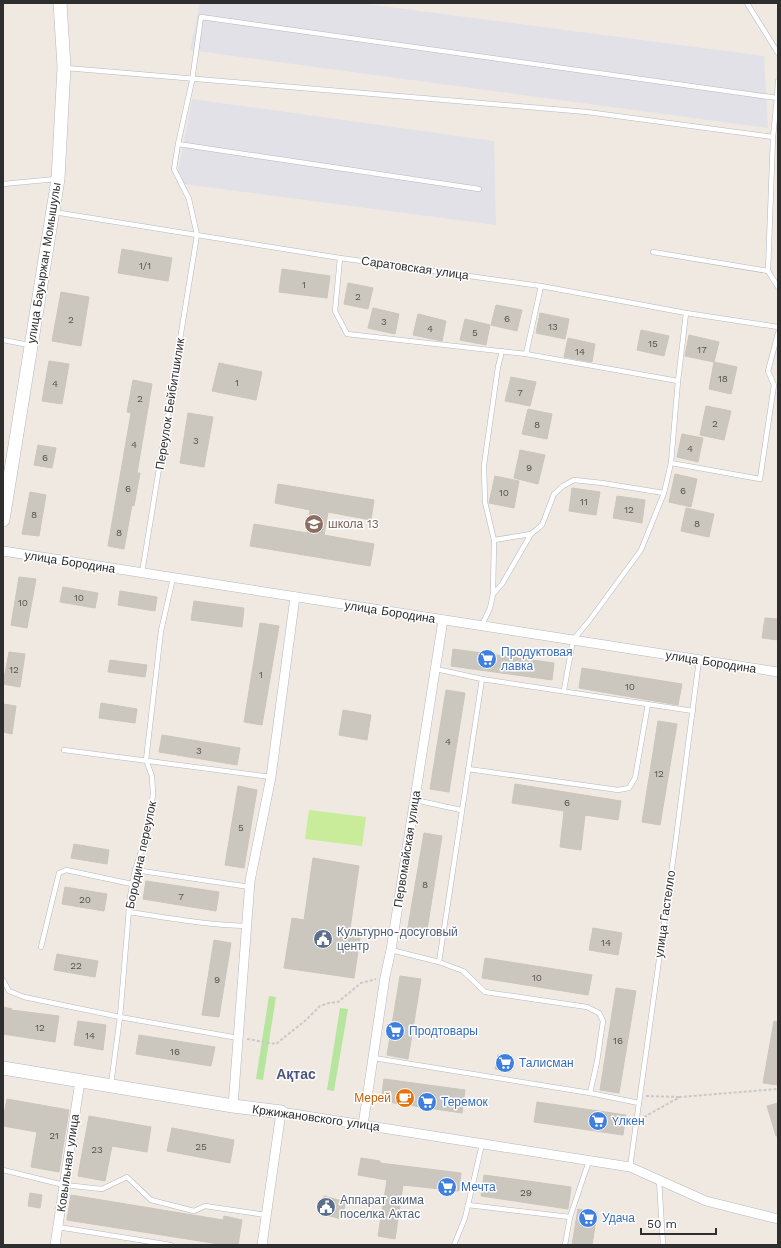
<svg xmlns="http://www.w3.org/2000/svg" width="781" height="1248" font-family="'Work Sans',sans-serif">
  <style>
    .industrial { fill: #e3e1e8 }
    .green { fill: #b6e59e }
    .pitch { fill: #c9ec9a }
    .building { fill: #cbc7bf; stroke: #cbc5ba }
    .lines { fill: none; stroke-linecap: round; stroke-linejoin: round }
    .lane-casing { stroke: #b4b7c1; stroke-width: 5.5 }
    .street-casing { stroke: #b4b7c1; stroke-width: 10 }
    .secondary-casing { stroke: #b4b7c1; stroke-width: 14 }
    .path { stroke: #c9c9c9; stroke-width: 2; stroke-dasharray: 3 2; stroke-linecap: butt }
    .lane { stroke: #fff; stroke-width: 4.5 }
    .street { stroke: #fff; stroke-width: 9 }
    .secondary { stroke: #fff; stroke-width: 13 }
    .labels { text-anchor: middle; dominant-baseline: central; stroke-width: 3; stroke-linejoin: round; paint-order: stroke }
    .number-label { font-size: 10px; fill: #555452 }
    .street-label { font-size: 12px; fill: #2e2e2e; stroke: #fff }
    .education-label { font-size: 12px; fill: #785e54; stroke: #fff; text-anchor: start }
    .shop-label { font-size: 12px; fill: #366cbe; stroke: #fff; text-anchor: start }
    .service-label { font-size: 12px; fill: #4e5e75; stroke: #fff; text-anchor: start }
    .food-label { font-size: 12px; fill: #c56008; stroke: #fff; text-anchor: end }
    .quarter-label { font-size: 14px; font-weight: bold; fill: #4d5680; stroke: #fff }
  </style>
  <rect width="100%" height="100%" fill="#efe9e1"/>
  <!-- industrial -->
  <g class="industrial">
    <path d="M200 3H359L764 56 768 128 190 50Z"/>
    <path d="M192 99 494 141 496 225 176 183Z"/>
  </g>
  <!-- green -->
  <g class="green">
    <path d="M269 996 276 997 263 1080 256 1079Z"/>
    <path d="M340 1008 348 1009 334 1091 327 1090Z"/>
  </g>
  <!-- pitch -->
  <path class="pitch" d="M309 810 366 817 362 846 305 839Z"/>
  <!-- building -->
  <g class="building">
    <path d="M122 249 172 258 168 281 118 273Z"/>
    <path d="M282 269 330 276 327 298 279 292Z"/>
    <path d="M348 283 373 288 368 309 344 304Z"/>
    <path d="M61 292 89 297 81 346 52 341Z"/>
    <path d="M496 305 522 310 517 331 491 325Z"/>
    <path d="M373 308 399 314 395 334 368 328Z"/>
    <path d="M540 313 569 319 565 339 536 333Z"/>
    <path d="M418 314 446 321 442 341 413 335Z"/>
    <path d="M465 319 490 325 486 345 460 340Z"/>
    <path d="M641 330 669 336 664 356 637 350Z"/>
    <path d="M689 335 719 342 714 362 685 356Z"/>
    <path d="M568 338 595 344 592 362 564 357Z"/>
    <path d="M49 361 69 364 62 404 42 401Z"/>
    <path d="M714 362 737 367 731 394 709 389Z"/>
    <path d="M219 363 262 372 256 400 212 391Z"/>
    <path d="M511 377 536 382 530 406 505 401Z"/>
    <path d="M133 380 152 384 137 473H140L134 506 132 505 124 549 108 546 131 413 127 412Z"/>
    <path d="M706 406 731 411 724 440 700 435Z"/>
    <path d="M528 409 552 414 547 439 522 434Z"/>
    <path d="M188 413 213 417 204 467 180 463Z"/>
    <path d="M682 434 703 438 698 462 677 457Z"/>
    <path d="M38 445 56 448 52 468 34 465Z"/>
    <path d="M520 450 545 455 538 484 514 478Z"/>
    <path d="M675 474 697 479 691 507 669 502Z"/>
    <path d="M495 476 519 481 514 508 489 503Z"/>
    <path d="M278 484 374 500 371 520 328 512 324 535 374 544 370 566 250 546 254 524 307 533 310 510 275 503Z"/>
    <path d="M572 488 600 492 596 515 569 511Z"/>
    <path d="M30 492 46 495 39 536 22 534Z"/>
    <path d="M617 496 645 500 642 523 613 518Z"/>
    <path d="M686 508 714 514 709 537 681 531Z"/>
    <path d="M19 577 36 579 27 628 11 625Z"/>
    <path d="M63 587 98 593 95 608 60 602Z"/>
    <path d="M120 591 157 597 155 611 118 605Z"/>
    <path d="M194 601 244 608 242 627 191 620Z"/>
    <path d="M765 618 778 619V640L762 638Z"/>
    <path d="M260 623 279 626 262 725 244 722Z"/>
    <path d="M453 649 554 663 552 680 451 666Z"/>
    <path d="M9 652 25 654 20 687 3 684Z"/>
    <path d="M110 660 147 665 145 677 108 672Z"/>
    <path d="M582 668 682 684 678 705 579 688Z"/>
    <path d="M446 690 465 693 449 792 430 789Z"/>
    <path d="M101 703 137 709 135 723 99 718Z"/>
    <path d="M3 704 16 706 12 734 3 732Z"/>
    <path d="M343 710 371 715 367 740 339 735Z"/>
    <path d="M658 721 677 724 660 825 642 822Z"/>
    <path d="M162 735 240 748 237 765 159 752Z"/>
    <path d="M515 784 621 801 618 820 585 815 581 850 560 847 564 811 512 803Z"/>
    <path d="M238 786 257 790 244 868 225 865Z"/>
    <path d="M424 833 442 836 426 936 407 933Z"/>
    <path d="M74 844 109 850 107 864 71 858Z"/>
    <path d="M313 858 359 866 350 929 361 931 354 978 284 968 292 918 304 920Z"/>
    <path d="M146 881 219 892 216 911 143 899Z"/>
    <path d="M65 887 107 894 104 911 62 904Z"/>
    <path d="M593 928 622 933 618 955 589 950Z"/>
    <path d="M214 940 231 943 219 1017 202 1015Z"/>
    <path d="M57 954 98 961 95 977 54 970Z"/>
    <path d="M485 958 592 975 588 995 482 978Z"/>
    <path d="M400 976 421 979 408 1059 387 1055Z"/>
    <path d="M616 988 636 991 619 1093 600 1090Z"/>
    <path d="M3 1007 12 1009 11 1010 59 1016 55 1042 3 1034Z"/>
    <path d="M78 1021 106 1025 103 1050 74 1045Z"/>
    <path d="M774 1021 778 1022V1085L763 1083Z"/>
    <path d="M139 1035 215 1047 211 1066 136 1054Z"/>
    <path d="M498 1055 512 1057 510 1072 495 1069Z"/>
    <path d="M384 1079 465 1090 462 1113 381 1101Z"/>
    <path d="M7 1099 69 1110 59 1172 31 1167 37 1132 3 1126V1120Z"/>
    <path d="M537 1102 626 1115 623 1135 534 1122Z"/>
    <path d="M778 1103V1136H776L767 1106Z"/>
    <path d="M89 1116 151 1127 147 1152 112 1146 105 1181 78 1176Z"/>
    <path d="M172 1128 234 1140 230 1163 167 1151Z"/>
    <path d="M361 1158 380 1161V1163L461 1173 459 1191 403 1185 395 1239 378 1236 387 1180 358 1175Z"/>
    <path d="M484 1175 571 1187 568 1209 481 1196Z"/>
    <path d="M30 1193 42 1195 40 1208 28 1206Z"/>
    <path d="M71 1195 223 1220 224 1216 242 1220 238 1245H225L67 1220Z"/>
    <path d="M324 1196 346 1202 341 1219 319 1213Z"/>
    <path d="M578 1209 597 1213 592 1245H572Z"/>
  </g>
  <g class="lines">
    <!-- lane casing -->
    <g class="lane-casing">
      <g id="lane">
        <path d="M747 3 778 53"/>
        <path d="M66 68 587 112 773 137 768 271"/>
        <path d="M777 98 778 81"/>
        <path d="M178 144 479 189"/>
        <path d="M3 184 56 179"/>
        <path d="M54 212 340 258 541 286 686 313 778 327"/>
        <path d="M653 252 768 271 778 287"/>
        <path d="M340 258 335 311 347 334 526 354 678 381"/>
        <path d="M686 313 678 381 671 463 760 479 774 385 768 371 778 333"/>
        <path d="M3 340 29 345"/>
        <path d="M526 354 541 286"/>
        <path d="M494 540 531 534 536 530 542 525 554 494 563 486 574 480 602 483 664 493"/>
        <path d="M142 573 197 235 189 199 174 169 178 144 192 81 201 17 777 98 773 137"/>
        <path d="M493 594 502 584 531 534"/>
        <path d="M482 625 490 608 493 594 494 540 485 502 484 465 498 367 502 351"/>
        <path d="M436 669 482 679 693 711"/>
        <path d="M482 679 439 962 463 971 485 992 587 1007 599 1013 603 1021 597 1062 590 1093"/>
        <path d="M564 690 573 640 589 621 641 550 664 493 671 463"/>
        <path d="M64 750 271 777"/>
        <path d="M468 769 618 790 629 788 635 778 648 704"/>
        <path d="M415 800 461 810"/>
        <path d="M135 870 250 887"/>
        <path d="M129 912C168 918 207 925 247 926"/>
        <path d="M41 947 59 873 66 870 132 884"/>
        <path d="M391 950 439 962"/>
        <path d="M3 980 9 991 24 997 120 1017 238 1038"/>
        <path d="M374 1058 590 1093 639 1103"/>
        <path d="M111 1084 120 1017 130 897 135 870 148 831 153 794 152 776 146 760 161 631 173 578"/>
        <path d="M630 1167 675 846 699 660"/>
        <path d="M3 1170 64 1185 102 1189 127 1177 151 1200 194 1211 205 1206 266 1215"/>
        <path d="M659 1180 663 1245"/>
        <path d="M468 1205 570 1217"/>
        <path d="M58 1227 171 1245"/>
        <path d="M454 1245 465 1218 482 1144"/>
        <path d="M565 1245 570 1217 589 1161"/>
      </g>
    </g>
    <!-- street casing -->
    <g class="street-casing">
      <g id="street">
        <path d="M3 551 778 672"/>
        <path d="M233 1106 250 881 271 777 295 597"/>
        <path d="M363 1125 385 977 391 950 443 620"/>
        <path d="M55 1245 80 1081"/>
        <path d="M262 1245 281 1112 630 1167 706 1201 778 1219"/>
      </g>
    </g>
    <!-- secondary casing -->
    <g class="secondary-casing">
      <g id="secondary">
        <path d="M3 520 58 179 64 67 60 3"/>
        <path d="M3 1068 233 1106 281 1112"/>
      </g>
    </g>
    <!-- path -->
    <g class="path">
      <path d="M247 1039 276 1044 306 1020 320 1006 329 1003 338 1002 361 983 376 979"/>
      <path d="M646 1096 679 1097"/>
      <path d="M644 1117 680 1097 778 1089"/>
    </g>
    <!-- lane -->
    <use href="#lane" class="lane"/>
    <!-- street -->
    <use href="#street" class="street"/>
    <!-- secondary -->
    <use href="#secondary" class="secondary"/>
  </g>
  <!-- icons -->
  <defs>
    <g id="school-disc" transform="scale(1)"><circle r="9.5" fill="#8d6e63" stroke="#fff"/><path d="M0-5L7-2L0 1L-7-2ZM-4 1L0 2.5L4 1V4Q0 6-4 4Z" fill="#fff"/></g>
    <g id="supermarket-disc" transform="scale(1)"><circle r="9.5" fill="#3f7fe0" stroke="#fff"/><path d="M-6-5.5h2.5l.6 2H6L4.5 2H-2.5L-4.4-4H-6ZM-1.5 3.2a1.3 1.3 0 1 0 .1 0ZM3 3.2a1.3 1.3 0 1 0 .1 0Z" fill="#fff"/></g>
    <g id="civic-disc" transform="scale(1)"><circle r="9.5" fill="#5c6f8a" stroke="#fff"/><path d="M-.6-6.5H3V-4.5H.6V-3L4-1V1h2V6H-6V1h2V-1L-.6-3ZM-1.2 2.5V6h2.4V2.5Z" fill="#fff"/></g>
    <g id="cafe-disc" transform="scale(1)"><circle r="9.5" fill="#e8710a" stroke="#fff"/><path d="M-5.5-4.5H6V0H3Q3 3.5 0 3.5H-2.5Q-5.5 3.5-5.5 0ZM3-3.2v2h1.7v-2ZM-6 4.5H4V6H-6Z" fill="#fff"/></g>
  </defs>
  <g fill-rule="evenodd">
    <use href="#school-disc" x="314" y="524"/>
    <use href="#supermarket-disc" x="487" y="659"/>
    <use href="#civic-disc" x="323" y="939"/>
    <use href="#supermarket-disc" x="395" y="1031"/>
    <use href="#supermarket-disc" x="505" y="1063"/>
    <use href="#cafe-disc" x="405" y="1098"/>
    <use href="#supermarket-disc" x="427" y="1102"/>
    <use href="#supermarket-disc" x="598" y="1121"/>
    <use href="#supermarket-disc" x="447" y="1187"/>
    <use href="#civic-disc" x="326" y="1207"/>
    <use href="#supermarket-disc" x="588" y="1218"/>
  </g>
  <g class="labels">
    <!-- number labels -->
    <g class="number-label">
      <text x="145" y="265">1/1</text>
      <text x="304" y="284">1</text>
      <text x="358" y="296">2</text>
      <text x="507" y="318">6</text>
      <text x="71" y="319">2</text>
      <text x="384" y="321">3</text>
      <text x="553" y="326">13</text>
      <text x="430" y="328">4</text>
      <text x="475" y="332">5</text>
      <text x="653" y="343">15</text>
      <text x="702" y="349">17</text>
      <text x="580" y="351">14</text>
      <text x="723" y="378">18</text>
      <text x="237" y="382">1</text>
      <text x="55" y="383">4</text>
      <text x="520" y="392">7</text>
      <text x="140" y="398">2</text>
      <text x="715" y="423">2</text>
      <text x="537" y="424">8</text>
      <text x="196" y="440">3</text>
      <text x="134" y="444">4</text>
      <text x="690" y="448">4</text>
      <text x="45" y="457">6</text>
      <text x="529" y="467">9</text>
      <text x="128" y="488">6</text>
      <text x="683" y="490">6</text>
      <text x="504" y="492">10</text>
      <text x="584" y="501">11</text>
      <text x="629" y="509">12</text>
      <text x="34" y="514">8</text>
      <text x="697" y="523">8</text>
      <text x="119" y="532">8</text>
      <text x="79" y="597">10</text>
      <text x="23" y="602">10</text>
      <text x="14" y="669">12</text>
      <text x="261" y="674">1</text>
      <text x="630" y="686">10</text>
      <text x="448" y="741">4</text>
      <text x="199" y="750">3</text>
      <text x="659" y="773">12</text>
      <text x="567" y="802">6</text>
      <text x="241" y="827">5</text>
      <text x="425" y="884">8</text>
      <text x="181" y="896">7</text>
      <text x="85" y="899">20</text>
      <text x="606" y="942">14</text>
      <text x="76" y="965">22</text>
      <text x="537" y="977">10</text>
      <text x="217" y="979">9</text>
      <text x="40" y="1027">12</text>
      <text x="90" y="1035">14</text>
      <text x="618" y="1040">16</text>
      <text x="175" y="1051">16</text>
      <text x="54" y="1135">21</text>
      <text x="201" y="1146">25</text>
      <text x="97" y="1149">23</text>
      <text x="526" y="1192">29</text>
    </g>
    <!-- street labels -->
    <g class="street-label">
      <text transform="translate(44 263) rotate(-81)">улица Бауыржан Момышулы</text>
      <text transform="translate(415 268) rotate(8)">Саратовская улица</text>
      <text transform="translate(170 404) rotate(-81)">Переулок Бейбитшилик</text>
      <text transform="translate(70 562) rotate(9)">улица Бородина</text>
      <text transform="translate(390 612) rotate(9)">улица Бородина</text>
      <text transform="translate(711 662) rotate(9)">улица Бородина</text>
      <text transform="translate(407 849) rotate(-81)">Первомайская улица</text>
      <text transform="translate(141 855) rotate(-78)">Бородина переулок</text>
      <text transform="translate(665 914) rotate(-82)">улица Гастелло</text>
      <text transform="translate(316 1118) rotate(8)">Кржижановского улица</text>
      <text transform="translate(68 1163) rotate(-82)">Ковыльная улица</text>
    </g>
    <!-- education labels -->
    <g class="education-label">
      <text x="328" y="524">школа 13</text>
    </g>
    <!-- shop labels -->
    <g class="shop-label">
      <text x="501" y="652">Продуктовая<tspan x="501" dy="14">лавка</tspan></text>
      <text x="409" y="1031">Продтовары</text>
      <text x="519" y="1063">Талисман</text>
      <text x="441" y="1102">Теремок</text>
      <text x="612" y="1121">Yлкен</text>
      <text x="461" y="1187">Мечта</text>
      <text x="602" y="1218">Удача</text>
    </g>
    <!-- service labels -->
    <g class="service-label">
      <text x="337" y="932">Культурно-досуговый<tspan x="337" dy="14">центр</tspan></text>
      <text x="340" y="1200">Аппарат акима<tspan x="340" dy="14">поселка Актас</tspan></text>
    </g>
    <!-- food labels -->
    <g class="food-label">
      <text x="391" y="1098">Мерей</text>
    </g>
    <!-- quarter labels -->
    <g class="quarter-label">
      <text x="296" y="1074">Ақтас</text>
    </g>
  </g>
  <!-- border -->
  <rect width="781" height="1248" fill="none" stroke="#2e2e2e" stroke-width="8"/>
  <!-- scale -->
  <path d="M641 1228v6h75v-6" fill="none" stroke="#2e2e2e" stroke-width="2"/>
  <text x="647" y="1228" font-size="12" fill="#2e2e2e" stroke="#ffffff" stroke-width="3" paint-order="stroke">50 m</text>
</svg>
